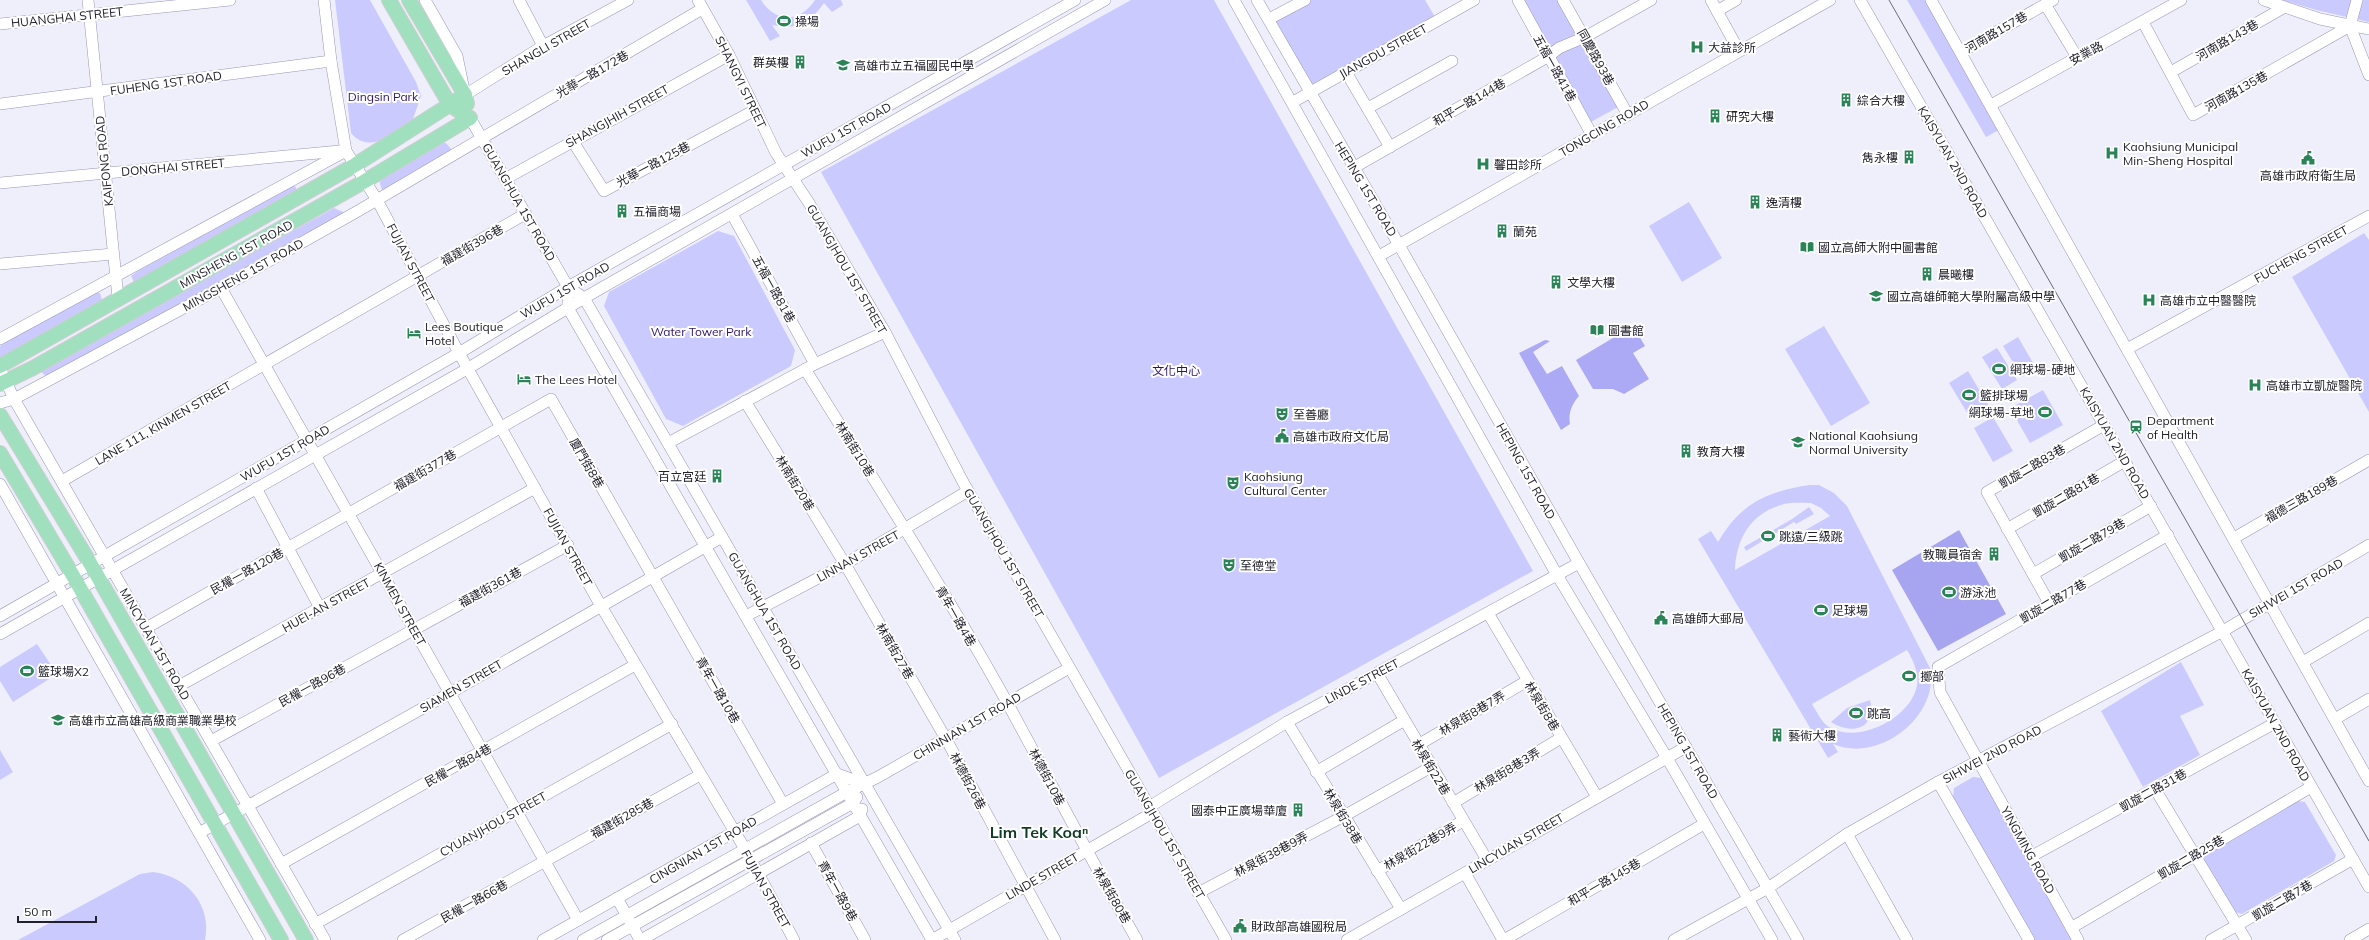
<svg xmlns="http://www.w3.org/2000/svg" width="2369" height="940" viewBox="0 0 2369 940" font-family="Mulish,'Noto Sans TC',sans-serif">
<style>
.green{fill:#cbcaff;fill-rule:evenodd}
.forest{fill:#aca9f5}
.water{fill:#a7a4f0}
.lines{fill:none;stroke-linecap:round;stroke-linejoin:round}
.minor-casing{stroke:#9797b4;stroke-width:12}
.major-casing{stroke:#ceced1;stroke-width:16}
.minor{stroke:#fff;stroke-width:11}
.major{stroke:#a0e0be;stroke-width:14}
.tram{stroke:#6b6a77;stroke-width:1}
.labels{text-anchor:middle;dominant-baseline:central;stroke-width:4;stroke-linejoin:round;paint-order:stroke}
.street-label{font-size:12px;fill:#21202c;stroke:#fff}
.poi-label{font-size:12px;fill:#21202c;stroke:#fff;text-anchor:start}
.park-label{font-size:12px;fill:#2b146c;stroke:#fff}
.district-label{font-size:16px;font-weight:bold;fill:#113b26;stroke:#fff}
</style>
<rect width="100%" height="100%" fill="#efeffc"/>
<g class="green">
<path d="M 335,0 L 370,0 L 416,82 L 421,96 L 413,119 C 393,132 371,156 351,133 Z"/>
<path d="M 746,0 L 761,0 C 775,23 800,23 815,0 L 841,0 L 843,5 L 832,12 L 824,3 C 809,24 798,30 772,25 L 780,36 L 770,41 Z"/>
<polygon points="1131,0 1214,0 1533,571 1159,778 821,172"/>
<polygon points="1311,0 1425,0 1435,17 1311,85 1275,19"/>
<polygon points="1521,0 1562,0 1620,106 1589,123"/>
<polygon points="1907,0 1925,0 1999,130 1986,137"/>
<polygon points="2282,0 2369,0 2369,22 2320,11"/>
<polygon points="440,143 446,143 451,149 451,152 385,190 382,190 379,180"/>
<polygon points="292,186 295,186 298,192 134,282 131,276 138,271"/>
<polygon points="1689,202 1722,258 1682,282 1649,226"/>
<polygon points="334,208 343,212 343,216 47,377 41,372 45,368"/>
<polygon points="718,231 734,236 795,350 791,366 683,426 666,419 604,306 609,292"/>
<polygon points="2364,233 2369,240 2369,412 2292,277"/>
<polygon points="93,292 100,293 102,300 100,303 0,360 0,346"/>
<polygon points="1824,326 1870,403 1831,426 1785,349"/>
<polygon points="2018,337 2036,368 2022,377 2003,346"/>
<polygon points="1997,348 2017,380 2002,389 1982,357"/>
<polygon points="1968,371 1990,408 1971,419 1949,383"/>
<polygon points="2043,390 2063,425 2030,443 2010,408"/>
<polygon points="1993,417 2013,451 1993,462 1974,428"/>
<path d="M 1810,485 L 1819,485 L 1834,493 L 1847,506 L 1930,668 C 1940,716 1879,764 1833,744 L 1838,752 L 1828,758 L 1698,539 L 1711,531 L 1718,542 C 1740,504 1767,491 1810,485 ZM 1811,503 L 1821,508 L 1830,516 L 1735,570 C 1736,540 1750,514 1781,505 C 1789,502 1802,503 1811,503 ZM 1907,650 C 1913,660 1919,673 1917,685 C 1912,717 1860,744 1831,728 C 1822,724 1817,712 1812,704 Z"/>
<polygon points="1809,507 1814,514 1796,524 1794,522 1746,551 1744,547 1792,519"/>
<polygon points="37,644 57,674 13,702 0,681 0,667"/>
<polygon points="2181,662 2204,705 2180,716 2200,755 2143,787 2101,711"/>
<path d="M 1870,700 C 1877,728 1852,736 1831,722 L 1847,708 Z"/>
<polygon points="0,750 13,772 0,780"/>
<polygon points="1973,777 1982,778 2072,940 2033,940 1953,797 1954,788"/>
<polygon points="2297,801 2305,802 2336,855 2334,861 2242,914 2235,912 2203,860 2205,854"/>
<path d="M 153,872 C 187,876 212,905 205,940 L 18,940 L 140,874 Z"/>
</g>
<g class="forest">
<polygon points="1633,326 1645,346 1633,353 1649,379 1624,394 1613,389 1593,389 1576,360"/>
<path d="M 1545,340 L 1550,341 L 1533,352 L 1547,374 L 1562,366 L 1579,396 C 1572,404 1568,413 1570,424 L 1561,430 L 1519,353 Z"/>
</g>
<polygon class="water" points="1959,530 2006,614 1938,651 1892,570"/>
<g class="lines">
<g class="minor-casing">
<g id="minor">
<polyline points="88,0 118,298"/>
<polyline points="324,0 331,61 346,151 377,200 459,353 601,606 745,849 794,940"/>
<polyline points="425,0 457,56 465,95 543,46 628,0"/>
<polyline points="519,0 543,46"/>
<polyline points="698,0 729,55 776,153 809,203 885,332 963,482 1226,940"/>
<polyline points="1234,0 1557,575 1667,758 1772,940"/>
<polyline points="1257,0 1399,245 1579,563 1798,940"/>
<polyline points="1518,0 1592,135"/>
<polyline points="1563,0 1628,115"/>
<polyline points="1711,0 1739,51"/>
<polyline points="1860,0 2369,887"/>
<polyline points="1931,0 2369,781"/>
<polyline points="2264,0 2320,19 2369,29"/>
<polyline points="2045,4 2077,57"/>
<polyline points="1717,11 1736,0"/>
<polyline points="1269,19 1305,0"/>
<polyline points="2143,22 2193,115 2350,26"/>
<polyline points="0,24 230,0"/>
<polyline points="2350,26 2369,75"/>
<polyline points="2350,26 2357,0"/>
<polyline points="1961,52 2053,0"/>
<polyline points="1346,72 1390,147"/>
<polyline points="2171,72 2283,8"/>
<polyline points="1293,102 1474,0"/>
<polyline points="0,104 331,61"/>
<polyline points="1991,105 2181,0"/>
<polyline points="1368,108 1452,61"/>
<polyline points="470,118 568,287 584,298 955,940"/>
<polyline points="572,140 604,191 755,110"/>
<polyline points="1353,168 1549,56 1559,48 1585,37 1651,0"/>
<polyline points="505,179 729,55"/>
<polyline points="0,183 340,151"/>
<polyline points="732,214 815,364"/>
<polyline points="1379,256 1830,0"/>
<polyline points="0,264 113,254"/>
<polyline points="568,287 568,308 932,940"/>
<polyline points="221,288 578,920"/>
<polyline points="0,339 346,151"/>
<polyline points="2127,349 2369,216"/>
<polyline points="0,368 14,399 325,940"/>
<path d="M 805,369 C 874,480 945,590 1008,704 C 1051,783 1092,862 1137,940"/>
<polyline points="745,401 845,564 946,739 1055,940"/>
<polyline points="0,403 14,399 221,288 358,211 702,9"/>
<polyline points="668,443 815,364 885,332"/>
<polyline points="62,481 525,214"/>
<polyline points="0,484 260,940"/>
<polyline points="256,488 320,608"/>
<polyline points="2007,529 2125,461"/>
<polyline points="2234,538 2369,460"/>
<polyline points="2033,574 2151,506"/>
<polyline points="2049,603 1987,492 2104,425"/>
<polyline points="1488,613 1597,797"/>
<polyline points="0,616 459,353 568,287 1075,0"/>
<polyline points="746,616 845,564 968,491"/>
<polyline points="146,628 551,399 783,804"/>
<polyline points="0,634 467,369 584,298 1105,0"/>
<polyline points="2303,662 2369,623"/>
<polyline points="1377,673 1487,860"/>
<polyline points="179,686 535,488"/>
<polyline points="2335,719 2369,699"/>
<polyline points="1287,722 1401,909"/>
<polyline points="211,741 568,545"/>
<polyline points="1418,745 1527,681"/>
<polyline points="1316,772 1403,721"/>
<polyline points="1938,782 2029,940"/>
<polyline points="2155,789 2246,940"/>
<polyline points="1453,803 1561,738"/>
<polyline points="1149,807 1287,722 1579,563"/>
<polyline points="199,833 450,693 722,537"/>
<polyline points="1847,834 1907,940"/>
<polyline points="811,843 865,940"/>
<polyline points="2032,856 2275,723"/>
<polyline points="281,864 635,665"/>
<polyline points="1377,871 1463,821"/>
<polyline points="1465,873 1503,940"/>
<polyline points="1198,893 1344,816 1431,767"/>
<polyline points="617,898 640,940"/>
<polyline points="315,924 672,724"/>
<polyline points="2071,928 2311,787"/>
<polyline points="403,940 700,775"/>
<polyline points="543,940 837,774 865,784"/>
<polyline points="583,940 847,792 878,777 1069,668"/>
<polyline points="607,940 853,803 857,797"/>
<polyline points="641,940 860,816 862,809"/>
<polyline points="932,940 1152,813"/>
<polyline points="1347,940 1686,747"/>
<polyline points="1504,940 1704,824"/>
<polyline points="1674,940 1768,888 1847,834 1938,782 2223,631 2369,545"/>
<polyline points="2078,940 1940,692 1938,667 2168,535"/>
<polyline points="2211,940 2353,859"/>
<polyline points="2350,940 2369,929"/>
</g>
</g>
<g class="major-casing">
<g id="major">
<polyline points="389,0 450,105 470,118"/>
<polyline points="409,0 465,95 467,104"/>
<polyline points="0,366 355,165 465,95"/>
<polyline points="0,384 33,368 365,181 470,118"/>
<polyline points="0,415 90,563 306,940"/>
<polyline points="0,453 72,574 281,940"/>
</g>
</g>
<use href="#minor" class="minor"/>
<use href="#major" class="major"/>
<polyline class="tram" points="1889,0 2369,841"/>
</g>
<defs>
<g id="stadium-bare" transform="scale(1.08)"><path d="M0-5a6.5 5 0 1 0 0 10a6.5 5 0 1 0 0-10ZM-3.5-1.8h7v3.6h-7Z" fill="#2b8358" stroke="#fff" stroke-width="2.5" paint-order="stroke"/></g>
<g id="hospital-bare" transform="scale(1.08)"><path d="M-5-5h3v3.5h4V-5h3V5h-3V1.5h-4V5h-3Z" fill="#2b8358" stroke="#fff" stroke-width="2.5" paint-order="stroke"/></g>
<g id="building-bare" transform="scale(1.08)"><path d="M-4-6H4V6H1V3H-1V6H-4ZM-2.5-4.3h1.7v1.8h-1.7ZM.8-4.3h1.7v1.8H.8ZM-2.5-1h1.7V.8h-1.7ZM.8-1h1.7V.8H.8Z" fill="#2b8358" stroke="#fff" stroke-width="2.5" paint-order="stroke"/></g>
<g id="school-bare" transform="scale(1.08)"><path d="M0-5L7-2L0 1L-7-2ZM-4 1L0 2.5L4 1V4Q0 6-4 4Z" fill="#2b8358" stroke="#fff" stroke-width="2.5" paint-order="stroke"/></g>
<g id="civic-bare" transform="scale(1.08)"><path d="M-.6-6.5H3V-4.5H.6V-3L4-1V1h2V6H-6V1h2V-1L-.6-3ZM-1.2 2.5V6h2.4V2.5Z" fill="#2b8358" stroke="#fff" stroke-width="2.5" paint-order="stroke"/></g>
<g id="library-bare" transform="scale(1.08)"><path d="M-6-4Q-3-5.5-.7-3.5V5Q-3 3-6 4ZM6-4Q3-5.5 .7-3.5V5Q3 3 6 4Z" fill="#2b8358" stroke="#fff" stroke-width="2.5" paint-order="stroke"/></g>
<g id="hotel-bare" transform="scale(1.08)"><path d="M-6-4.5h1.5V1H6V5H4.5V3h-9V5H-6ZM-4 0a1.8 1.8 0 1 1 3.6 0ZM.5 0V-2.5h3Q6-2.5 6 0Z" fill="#2b8358" stroke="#fff" stroke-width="2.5" paint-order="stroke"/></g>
<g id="theatre-bare" transform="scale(1.08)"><path d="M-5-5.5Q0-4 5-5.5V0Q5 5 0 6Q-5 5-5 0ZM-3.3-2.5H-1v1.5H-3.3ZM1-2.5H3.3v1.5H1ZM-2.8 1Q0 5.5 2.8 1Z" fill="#2b8358" stroke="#fff" stroke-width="2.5" paint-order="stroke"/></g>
<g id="station-bare" transform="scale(1.08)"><path d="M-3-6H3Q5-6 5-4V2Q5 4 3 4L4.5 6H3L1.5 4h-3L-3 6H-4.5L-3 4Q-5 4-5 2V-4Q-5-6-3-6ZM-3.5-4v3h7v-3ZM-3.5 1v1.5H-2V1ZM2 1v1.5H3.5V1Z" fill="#2b8358" stroke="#fff" stroke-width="2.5" paint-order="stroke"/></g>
<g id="university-bare" transform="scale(1.08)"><path d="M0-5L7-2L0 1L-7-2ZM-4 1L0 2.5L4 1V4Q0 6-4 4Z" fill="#2b8358" stroke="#fff" stroke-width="2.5" paint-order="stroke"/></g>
</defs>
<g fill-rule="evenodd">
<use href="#stadium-bare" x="784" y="21"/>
<use href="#hospital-bare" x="1697" y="47"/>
<use href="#building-bare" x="800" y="62"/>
<use href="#school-bare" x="843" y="65"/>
<use href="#building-bare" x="1846" y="100"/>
<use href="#building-bare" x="1715" y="116"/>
<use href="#hospital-bare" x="2112" y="153"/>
<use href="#building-bare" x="1909" y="157"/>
<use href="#civic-bare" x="2308" y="158"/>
<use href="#hospital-bare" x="1483" y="164"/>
<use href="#building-bare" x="1755" y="202"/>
<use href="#building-bare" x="622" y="211"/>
<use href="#building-bare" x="1502" y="231"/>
<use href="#library-bare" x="1807" y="247"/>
<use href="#building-bare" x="1927" y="274"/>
<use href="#building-bare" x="1556" y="282"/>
<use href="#school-bare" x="1876" y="296"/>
<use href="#hospital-bare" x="2149" y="300"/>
<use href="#library-bare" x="1597" y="330"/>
<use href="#hotel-bare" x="414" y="333"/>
<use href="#stadium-bare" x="1999" y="369"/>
<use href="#hotel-bare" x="524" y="379"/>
<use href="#hospital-bare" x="2255" y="385"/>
<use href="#stadium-bare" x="1969" y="395"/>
<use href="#stadium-bare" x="2045" y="412"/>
<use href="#theatre-bare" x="1282" y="414"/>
<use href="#station-bare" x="2136" y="427"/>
<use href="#civic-bare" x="1282" y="436"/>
<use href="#university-bare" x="1798" y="442"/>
<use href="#building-bare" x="1686" y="451"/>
<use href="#building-bare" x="717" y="476"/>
<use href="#theatre-bare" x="1233" y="483"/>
<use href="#stadium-bare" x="1768" y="536"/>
<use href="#building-bare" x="1994" y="554"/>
<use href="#theatre-bare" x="1229" y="565"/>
<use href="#stadium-bare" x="1949" y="592"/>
<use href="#stadium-bare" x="1821" y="610"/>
<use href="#civic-bare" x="1661" y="618"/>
<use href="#stadium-bare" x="27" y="671"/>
<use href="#stadium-bare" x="1909" y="676"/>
<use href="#stadium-bare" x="1856" y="713"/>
<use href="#school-bare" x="58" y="720"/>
<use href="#building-bare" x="1777" y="735"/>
<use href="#building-bare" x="1298" y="810"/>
<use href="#civic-bare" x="1240" y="926"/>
</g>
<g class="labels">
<g class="street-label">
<text transform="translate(67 17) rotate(-6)">HUANGHAI STREET</text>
<text transform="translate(1996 32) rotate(-30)">河南路157巷</text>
<text transform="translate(2227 40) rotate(-30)">河南路143巷</text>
<text transform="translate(546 47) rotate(-30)">SHANGLI STREET</text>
<text transform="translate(1383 51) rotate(-29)">JIANGDU STREET</text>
<text transform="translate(2086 53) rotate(-28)">安業路</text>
<text transform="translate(1596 57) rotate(61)">同慶路93巷</text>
<text transform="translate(1555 68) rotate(61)">五福一路41巷</text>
<text transform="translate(592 74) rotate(-30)">光華一路172巷</text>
<text transform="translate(741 82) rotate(64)">SHANGYI STREET</text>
<text transform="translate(166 83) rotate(-8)">FUHENG 1ST ROAD</text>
<text transform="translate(2236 91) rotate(-29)">河南路135巷</text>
<text transform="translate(1469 102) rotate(-30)">和平一路144巷</text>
<text transform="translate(617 116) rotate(-29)">SHANGJHIH STREET</text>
<text transform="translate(1604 128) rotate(-30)">TONGCING ROAD</text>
<text transform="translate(846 130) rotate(-29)">WUFU 1ST ROAD</text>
<text transform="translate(104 161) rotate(-96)">KAIFONG ROAD</text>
<text transform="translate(1953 162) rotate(60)">KAISYUAN 2ND ROAD</text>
<text transform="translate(653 164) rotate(-28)">光華一路125巷</text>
<text transform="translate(173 167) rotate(-5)">DONGHAI STREET</text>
<text transform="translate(1366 189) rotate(59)">HEPING 1ST ROAD</text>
<text transform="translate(519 202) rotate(60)">GUANGHUA 1ST ROAD</text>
<text transform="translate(472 245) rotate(-30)">福建街396巷</text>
<text transform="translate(236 254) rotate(-29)">MINSHENG 1ST ROAD</text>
<text transform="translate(2301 254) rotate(-29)">FUCHENG STREET</text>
<text transform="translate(411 263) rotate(62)">FUJIAN STREET</text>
<text transform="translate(847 269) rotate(60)">GUANGJHOU 1ST STREET</text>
<text transform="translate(243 275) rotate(-29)">MINGSHENG 1ST ROAD</text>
<text transform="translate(774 289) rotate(61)">五福一路81巷</text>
<text transform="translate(565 290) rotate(-30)">WUFU 1ST ROAD</text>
<text transform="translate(163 423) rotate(-30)">LANE 111, KINMEN STREET</text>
<text transform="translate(2115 443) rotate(60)">KAISYUAN 2ND ROAD</text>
<text transform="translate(855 449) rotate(58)">林南街10巷</text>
<text transform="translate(285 453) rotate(-30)">WUFU 1ST ROAD</text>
<text transform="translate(587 463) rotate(60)">廈門街8巷</text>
<text transform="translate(2032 466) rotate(-30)">凱旋二路83巷</text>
<text transform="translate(425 470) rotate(-30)">福建街377巷</text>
<text transform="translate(1526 471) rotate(61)">HEPING 1ST ROAD</text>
<text transform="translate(795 483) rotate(58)">林南街20巷</text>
<text transform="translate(2066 495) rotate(-30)">凱旋二路81巷</text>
<text transform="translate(2301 499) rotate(-30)">福德三路189巷</text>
<text transform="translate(2092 540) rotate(-30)">凱旋二路79巷</text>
<text transform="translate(568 547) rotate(61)">FUJIAN STREET</text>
<text transform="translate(1004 553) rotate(60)">GUANGJHOU 1ST STREET</text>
<text transform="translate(858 556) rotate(-29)">LINNAN STREET</text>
<text transform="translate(247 571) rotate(-29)">民權一路120巷</text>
<text transform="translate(490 587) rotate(-29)">福建街361巷</text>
<text transform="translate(2296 588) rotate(-30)">SIHWEI 1ST ROAD</text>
<text transform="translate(2053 601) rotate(-30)">凱旋二路77巷</text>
<text transform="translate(400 604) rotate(61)">KINMEN STREET</text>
<text transform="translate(326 605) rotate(-29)">HUEI-AN STREET</text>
<text transform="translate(765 611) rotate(60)">GUANGHUA 1ST ROAD</text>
<text transform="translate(956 616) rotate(60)">青年一路4巷</text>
<text transform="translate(155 644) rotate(60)">MINCYUAN 1ST ROAD</text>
<text transform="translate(895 651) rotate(60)">林南街27巷</text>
<text transform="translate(1362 681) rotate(-28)">LINDE STREET</text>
<text transform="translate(312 685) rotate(-29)">民權一路96巷</text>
<text transform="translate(461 686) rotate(-30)">SIAMEN STREET</text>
<text transform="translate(718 690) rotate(60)">青年一路10巷</text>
<text transform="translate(1542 706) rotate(59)">林泉街8巷</text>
<text transform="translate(1472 713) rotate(-31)">林泉街8巷7弄</text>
<text transform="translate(2276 725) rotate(61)">KAISYUAN 2ND ROAD</text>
<text transform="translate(967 726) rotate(-30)">CHINNIAN 1ST ROAD</text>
<text transform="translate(1688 751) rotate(60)">HEPING 1ST ROAD</text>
<text transform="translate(1992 754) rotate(-28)">SIHWEI 2ND ROAD</text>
<text transform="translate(458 765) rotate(-29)">民權一路84巷</text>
<text transform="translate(1431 767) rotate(59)">林泉街22巷</text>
<text transform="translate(1507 770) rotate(-31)">林泉街8巷3弄</text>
<text transform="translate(1047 777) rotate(62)">林德街10巷</text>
<text transform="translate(968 781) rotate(62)">林德街26巷</text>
<text transform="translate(2153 790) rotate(-29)">凱旋二路31巷</text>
<text transform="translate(1343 816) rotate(59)">林泉街38巷</text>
<text transform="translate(622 818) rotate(-29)">福建街285巷</text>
<text transform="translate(493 824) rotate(-29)">CYUANJHOU STREET</text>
<text transform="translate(1165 834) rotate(60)">GUANGJHOU 1ST STREET</text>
<text transform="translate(1516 843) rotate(-30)">LINCYUAN STREET</text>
<text transform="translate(1420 846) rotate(-30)">林泉街22巷9弄</text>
<text transform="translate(703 850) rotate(-30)">CINGNIAN 1ST ROAD</text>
<text transform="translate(2028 850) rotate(61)">YINGMING ROAD</text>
<text transform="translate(1271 854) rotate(-28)">林泉街38巷9弄</text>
<text transform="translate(2191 857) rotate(-30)">凱旋二路25巷</text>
<text transform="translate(1042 876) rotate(-30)">LINDE STREET</text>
<text transform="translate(1604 882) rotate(-30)">和平一路145巷</text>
<text transform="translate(766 889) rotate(61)">FUJIAN STREET</text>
<text transform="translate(838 891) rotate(61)">青年一路9巷</text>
<text transform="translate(1112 895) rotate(60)">林泉街80巷</text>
<text transform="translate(2282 900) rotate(-30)">凱旋二路7巷</text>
<text transform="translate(474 901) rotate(-29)">民權一路66巷</text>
</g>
<g class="poi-label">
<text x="795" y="21">操場</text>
<text x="1708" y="47">大益診所</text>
<text x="789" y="62" text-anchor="end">群英樓</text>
<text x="854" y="65">高雄市立五福國民中學</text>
<text x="1857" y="100">綜合大樓</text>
<text x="1726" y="116">研究大樓</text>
<text x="2123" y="146">Kaohsiung Municipal<tspan x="2123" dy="14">Min-Sheng Hospital</tspan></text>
<text x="1898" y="157" text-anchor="end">雋永樓</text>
<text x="1494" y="164">馨田診所</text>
<text x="2308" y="175" text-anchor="middle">高雄市政府衛生局</text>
<text x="1766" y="202">逸清樓</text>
<text x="633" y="211">五福商場</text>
<text x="1513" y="231">蘭苑</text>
<text x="1818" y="247">國立高師大附中圖書館</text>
<text x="1938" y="274">晨曦樓</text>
<text x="1567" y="282">文學大樓</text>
<text x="1887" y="296">國立高雄師範大學附屬高級中學</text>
<text x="2160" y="300">高雄市立中醫醫院</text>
<text x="425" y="326">Lees Boutique<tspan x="425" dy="14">Hotel</tspan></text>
<text x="1608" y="330">圖書館</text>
<text x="2010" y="369">網球場-硬地</text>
<text x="535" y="379">The Lees Hotel</text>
<text x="2266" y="385">高雄市立凱旋醫院</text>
<text x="1980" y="395">籃排球場</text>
<text x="2034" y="412" text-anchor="end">網球場-草地</text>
<text x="1293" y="414">至善廳</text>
<text x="2147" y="420">Department<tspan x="2147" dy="14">of Health</tspan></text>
<text x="1809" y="435">National Kaohsiung<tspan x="1809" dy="14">Normal University</tspan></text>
<text x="1293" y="436">高雄市政府文化局</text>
<text x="1697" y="451">教育大樓</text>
<text x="706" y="476" text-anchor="end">百立宮廷</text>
<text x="1244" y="476">Kaohsiung<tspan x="1244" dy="14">Cultural Center</tspan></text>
<text x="1779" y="536">跳遠/三級跳</text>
<text x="1983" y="554" text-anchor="end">教職員宿舍</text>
<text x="1240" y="565">至德堂</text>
<text x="1960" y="592">游泳池</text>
<text x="1832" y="610">足球場</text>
<text x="1672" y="618">高雄師大郵局</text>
<text x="38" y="671">籃球場X2</text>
<text x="1920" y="676">擲部</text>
<text x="1867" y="713">跳高</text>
<text x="69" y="720">高雄市立高雄高級商業職業學校</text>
<text x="1788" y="735">藝術大樓</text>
<text x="1287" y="810" text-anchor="end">國泰中正廣場華廈</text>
<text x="1251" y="926">財政部高雄國稅局</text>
</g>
<g class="park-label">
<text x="383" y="96">Dingsin Park</text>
<text x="701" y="331">Water Tower Park</text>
<text x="1176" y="370">文化中心</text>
</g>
<g class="district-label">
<text x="1039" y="832">Lim Tek Koaⁿ</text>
</g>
</g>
<path d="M18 916v6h78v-6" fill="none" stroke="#21202c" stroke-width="2"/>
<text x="24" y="916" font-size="12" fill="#21202c" stroke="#ffffff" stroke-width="3" paint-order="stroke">50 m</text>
</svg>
